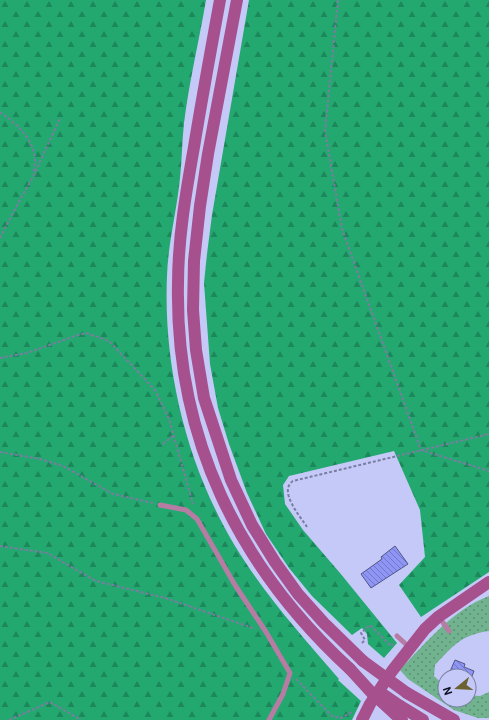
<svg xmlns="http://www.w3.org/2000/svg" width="489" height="720" viewBox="0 0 489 720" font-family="Roboto,sans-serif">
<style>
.grass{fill:url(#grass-dots)}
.forest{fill:url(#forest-firs)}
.building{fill:url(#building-back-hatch);stroke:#515587}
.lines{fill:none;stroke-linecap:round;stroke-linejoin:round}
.path{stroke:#7a7da1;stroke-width:2;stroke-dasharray:3 2;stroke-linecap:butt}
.lane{stroke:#b67ca3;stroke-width:5}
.secondary{stroke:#a6518d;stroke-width:12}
.secondary-bridge{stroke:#a6518d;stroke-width:12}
</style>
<defs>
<pattern id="grass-dots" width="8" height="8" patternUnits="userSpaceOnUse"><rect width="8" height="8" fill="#71b28f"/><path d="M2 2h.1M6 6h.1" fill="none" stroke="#5b8f74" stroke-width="1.8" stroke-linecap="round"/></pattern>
<pattern id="forest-firs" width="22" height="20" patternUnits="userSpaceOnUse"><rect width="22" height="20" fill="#23a870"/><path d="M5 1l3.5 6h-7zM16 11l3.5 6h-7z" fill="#1d875c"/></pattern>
<pattern id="building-back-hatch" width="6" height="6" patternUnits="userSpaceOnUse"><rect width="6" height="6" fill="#8f95f4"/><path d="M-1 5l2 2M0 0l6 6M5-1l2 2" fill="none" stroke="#7378c5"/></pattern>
</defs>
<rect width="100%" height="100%" fill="#c4c9f8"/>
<path class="grass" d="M 489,596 L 489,631 C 461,635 454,645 435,665 L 434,676 L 445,686 L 445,700 L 469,700 L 469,695 L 480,696 L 489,692 L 489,718 L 478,718 L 454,710 L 408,679 L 400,670 C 425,643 454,609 489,596 Z"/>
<g class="forest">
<path d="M 0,0 L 206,0 C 199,41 189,82 184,123 C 182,141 182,159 180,178 C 177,210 168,243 167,276 C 163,368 187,466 235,546 C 264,594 302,636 339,679 L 338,680 L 361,701 L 352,720 L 0,720 Z"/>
<polygon points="249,0 489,0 489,572 421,617 399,585 425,557 420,510 394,451 289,476 283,485 285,504 303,530 340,573 397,643 384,658 368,644 367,634 362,628 352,635 312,596 289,568 266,534 247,493 229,444 218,408 210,364 204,283 207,254 212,215"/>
</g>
<g class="building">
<polygon points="395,546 408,564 371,588 361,574 382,559 381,557"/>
<polygon points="455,660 465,664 464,667 474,671 469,684 469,676 448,676"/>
</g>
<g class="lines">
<g class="path">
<polyline points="338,0 325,131 342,229 421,450 489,471"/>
<path d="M 0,112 C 16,124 33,137 35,159 C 35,164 34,169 34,174"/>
<polyline points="0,238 15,209 34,175 60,118"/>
<polyline points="0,358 27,353 78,335 86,333 109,341 155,390 169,419 193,504"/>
<polyline points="163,444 174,435"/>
<polyline points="0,452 40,459 63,466 113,494 153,503"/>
<path d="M 307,527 C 300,516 278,491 293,481 L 489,434"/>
<polyline points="0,546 47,553 96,581 165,598 253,628"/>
<polyline points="362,643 365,640 361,633 370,625 391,646 393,644"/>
<polyline points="296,679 332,716 341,718 352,712"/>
<polyline points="9,720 50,702 81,720"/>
</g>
<g class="lane">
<polyline points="160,505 186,510 197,519 235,585 266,632 290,673 283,694 269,720"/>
<polyline points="439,617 449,631"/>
<polyline points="397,636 410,648"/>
</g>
<g class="secondary">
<path d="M 220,0 C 211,49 202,98 194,147 C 186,192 178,238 178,284 C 175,437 238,566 350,669"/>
<polyline points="237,0 208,154 200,206 194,261 193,310 196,350 204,398 231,480 252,525 275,562 298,594 324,623 363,661"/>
<polyline points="407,693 454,720"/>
<polyline points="400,706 423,720"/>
<polyline points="395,714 402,720"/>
<polyline points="362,720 370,704 392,671 425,629 438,617 489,582"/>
</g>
<g class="secondary-bridge">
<polyline points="363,661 407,693"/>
<polyline points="350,669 371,692 395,714"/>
<polyline points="381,693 400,706"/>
</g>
</g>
<g transform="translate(457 688) rotate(252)"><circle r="19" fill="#c4c9f8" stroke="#7b7fa2"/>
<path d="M0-3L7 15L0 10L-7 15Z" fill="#6b622f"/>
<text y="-6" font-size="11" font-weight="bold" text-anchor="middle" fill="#0e0f22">N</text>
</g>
</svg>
